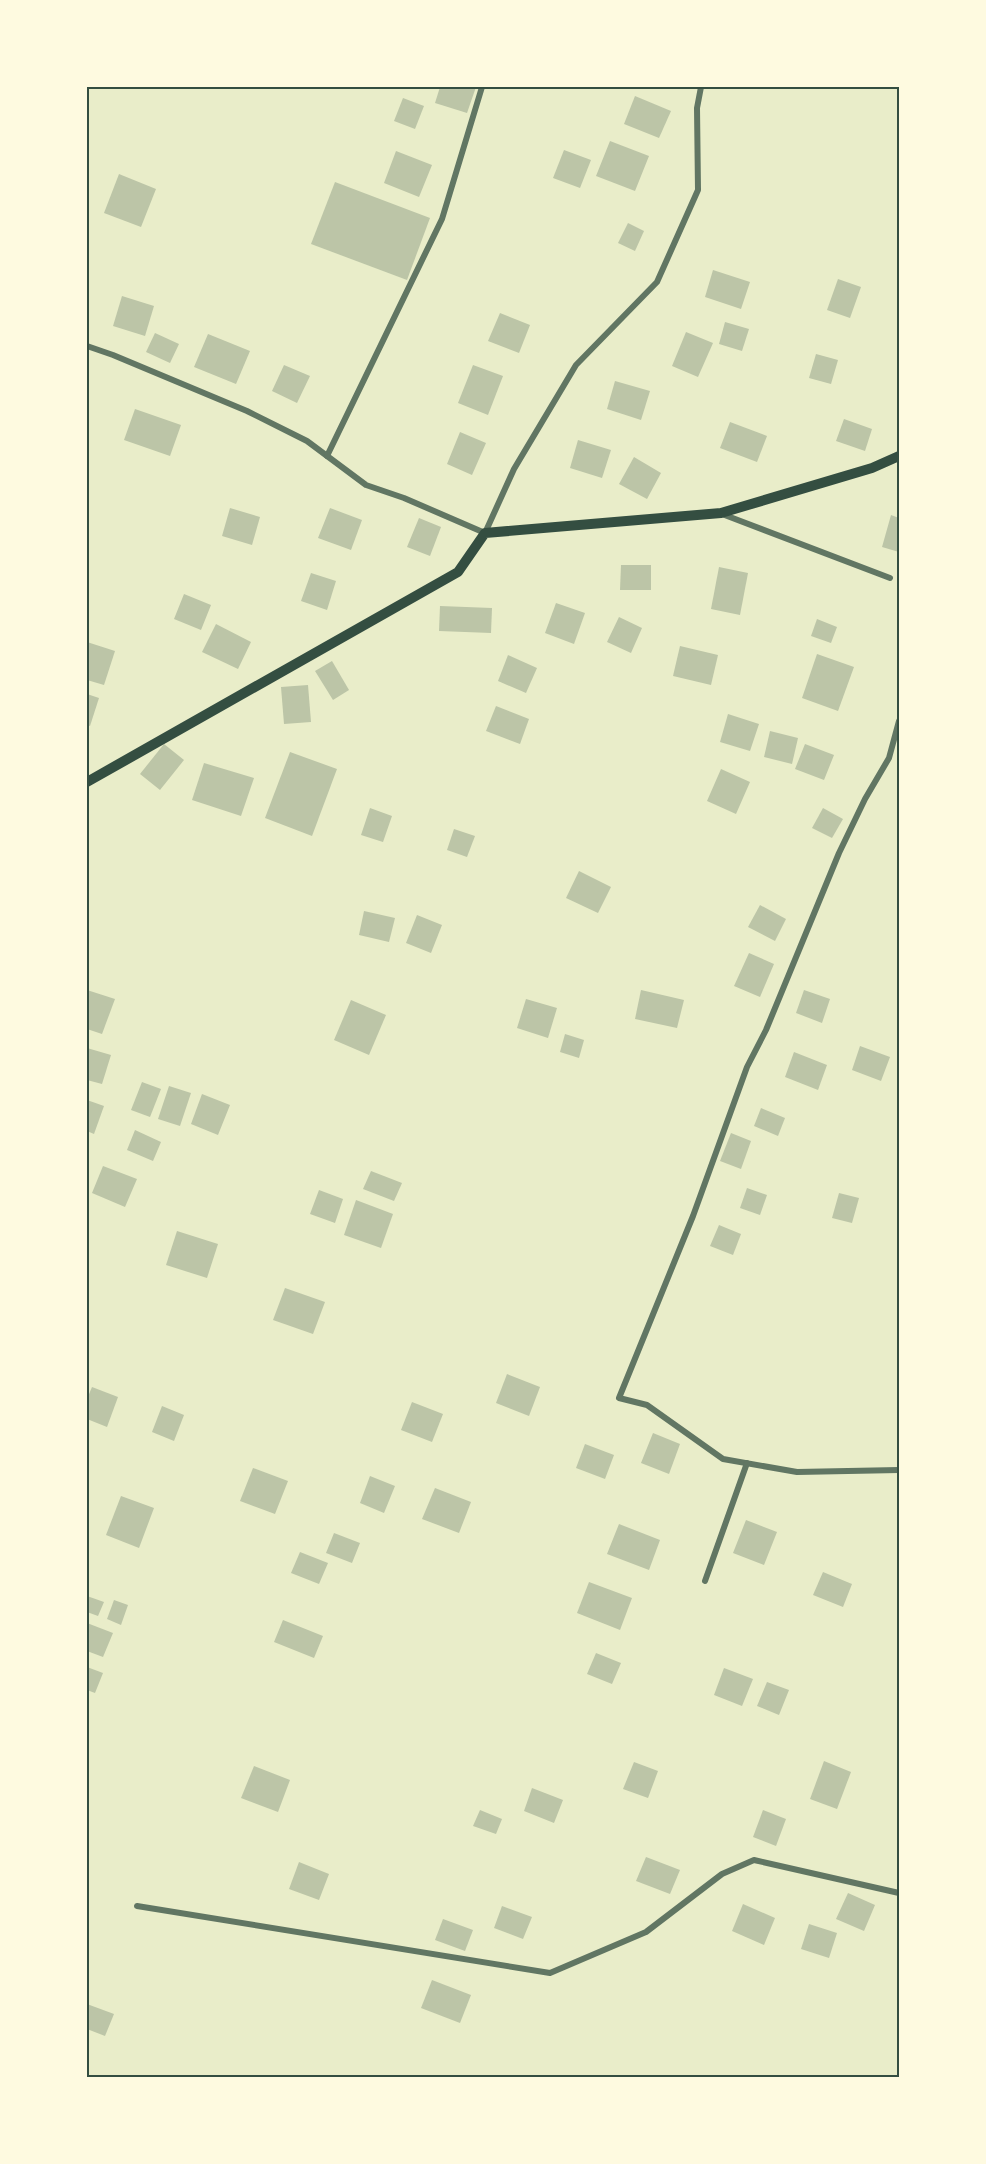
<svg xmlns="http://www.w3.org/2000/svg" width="986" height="2164" viewBox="0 0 986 2164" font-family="'Nunito Sans',sans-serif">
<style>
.building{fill:#bcc5a7}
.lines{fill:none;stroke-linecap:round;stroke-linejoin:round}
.minor{stroke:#617663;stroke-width:6}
.secondary{stroke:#344e41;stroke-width:10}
.neatline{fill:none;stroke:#344e41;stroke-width:2}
</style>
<rect width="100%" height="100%" fill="#e9edc9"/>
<g class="building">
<polygon points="440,87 476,87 467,113 435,103"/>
<polygon points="635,96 671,111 659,138 624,124"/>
<polygon points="403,98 424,106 415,129 394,121"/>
<polygon points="610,141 649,156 635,191 596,176"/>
<polygon points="564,150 591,160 580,188 553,178"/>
<polygon points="396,151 432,165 419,197 384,183"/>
<polygon points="119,174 156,189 141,227 104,213"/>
<polygon points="335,182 430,218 407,280 311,244"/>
<polygon points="628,223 644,231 635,251 618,243"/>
<polygon points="713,270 750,282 741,309 705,297"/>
<polygon points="838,279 861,287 850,318 827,310"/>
<polygon points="122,296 154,306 145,336 113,326"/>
<polygon points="500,313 530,325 519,353 488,341"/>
<polygon points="725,322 749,329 742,351 719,344"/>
<polygon points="686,332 713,343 698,377 672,366"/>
<polygon points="155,333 179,344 170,363 146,352"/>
<polygon points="208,334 250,351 236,384 194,367"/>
<polygon points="816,354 838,360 831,384 809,378"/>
<polygon points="284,365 310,376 297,403 272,391"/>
<polygon points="473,365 503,376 488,415 458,403"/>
<polygon points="615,381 650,391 641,420 607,409"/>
<polygon points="135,409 181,425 170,456 124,440"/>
<polygon points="844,419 872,429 865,451 836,441"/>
<polygon points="730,422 767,436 757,462 720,448"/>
<polygon points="460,432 486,443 472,475 447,464"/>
<polygon points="578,440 611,450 602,478 570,468"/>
<polygon points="634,457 661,473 647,499 619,484"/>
<polygon points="230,508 260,517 252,545 222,536"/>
<polygon points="330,508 362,520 351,550 318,538"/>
<polygon points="891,515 899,518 899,552 882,547"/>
<polygon points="419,518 441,527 430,556 407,547"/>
<polygon points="621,565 651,565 651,590 620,590"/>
<polygon points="719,567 748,573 740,615 711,609"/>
<polygon points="311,573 336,581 327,610 301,601"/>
<polygon points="184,594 211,605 201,630 174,619"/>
<polygon points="556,603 585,613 574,644 545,633"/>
<polygon points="440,606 492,608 491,633 439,631"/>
<polygon points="619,617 642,628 631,653 607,642"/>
<polygon points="817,619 837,627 831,643 811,636"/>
<polygon points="216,624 251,642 238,669 202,652"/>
<polygon points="87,642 115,651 104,685 87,680"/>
<polygon points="680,646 718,655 711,685 673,676"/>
<polygon points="817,654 854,667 838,711 802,698"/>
<polygon points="508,655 537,668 526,693 498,681"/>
<polygon points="332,661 349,690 333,700 315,671"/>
<polygon points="308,685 311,722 284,724 281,687"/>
<polygon points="87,694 99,698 90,726 87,725"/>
<polygon points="496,706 529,719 520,744 486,731"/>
<polygon points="728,714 759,724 750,751 720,742"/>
<polygon points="770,731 798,738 792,764 764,757"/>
<polygon points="164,744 184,760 160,790 140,774"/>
<polygon points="805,744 834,755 824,780 795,769"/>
<polygon points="290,752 337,769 312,836 265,818"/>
<polygon points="204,763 254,778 241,816 192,800"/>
<polygon points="721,769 750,782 736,814 707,801"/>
<polygon points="370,808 392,816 383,842 361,835"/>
<polygon points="823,808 843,819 832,838 812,828"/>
<polygon points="454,829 475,836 467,857 447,850"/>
<polygon points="579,871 611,887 598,913 566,898"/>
<polygon points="760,905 786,919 775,941 748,927"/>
<polygon points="364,911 395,918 389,942 359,935"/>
<polygon points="417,915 442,925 431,953 406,943"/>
<polygon points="749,953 774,964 760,997 734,986"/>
<polygon points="87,990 115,999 102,1034 87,1029"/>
<polygon points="641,990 684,1000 677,1028 635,1019"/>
<polygon points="804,990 830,999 822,1023 796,1013"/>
<polygon points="526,999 557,1008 548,1038 517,1028"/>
<polygon points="351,1000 386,1015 369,1055 334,1040"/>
<polygon points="565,1034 584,1040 579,1058 560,1052"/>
<polygon points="860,1046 890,1057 881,1081 852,1070"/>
<polygon points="87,1048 111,1055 102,1084 87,1080"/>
<polygon points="794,1052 827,1065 818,1090 785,1077"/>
<polygon points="142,1082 161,1089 150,1117 131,1110"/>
<polygon points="169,1086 191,1093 180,1126 158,1119"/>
<polygon points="202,1094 230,1105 218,1135 191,1124"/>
<polygon points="87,1100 104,1106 94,1134 87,1131"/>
<polygon points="761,1108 785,1118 778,1136 754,1126"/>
<polygon points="135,1130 161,1142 153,1161 127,1150"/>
<polygon points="731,1133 751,1141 741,1169 720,1161"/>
<polygon points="103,1166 137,1179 125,1207 92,1193"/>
<polygon points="371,1171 402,1183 394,1201 363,1189"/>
<polygon points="747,1188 767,1195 760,1215 740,1208"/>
<polygon points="319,1190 343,1199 335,1223 310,1214"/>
<polygon points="839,1193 859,1198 852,1223 832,1218"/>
<polygon points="356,1200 393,1214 381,1248 344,1235"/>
<polygon points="719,1225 741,1234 733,1255 710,1246"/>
<polygon points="177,1231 218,1244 207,1278 166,1265"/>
<polygon points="285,1288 325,1302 313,1334 273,1320"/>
<polygon points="507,1374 540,1387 529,1416 496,1403"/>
<polygon points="92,1387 118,1397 107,1427 87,1419 87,1399"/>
<polygon points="412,1402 443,1414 432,1442 401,1430"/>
<polygon points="162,1406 184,1415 174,1441 152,1432"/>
<polygon points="653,1433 680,1444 669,1474 641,1463"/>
<polygon points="585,1444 614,1455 605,1479 576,1468"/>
<polygon points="253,1468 288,1481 275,1514 240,1501"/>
<polygon points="370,1476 395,1486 384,1513 360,1503"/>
<polygon points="435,1488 471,1502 459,1533 422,1519"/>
<polygon points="121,1496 154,1508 139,1548 106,1535"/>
<polygon points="746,1520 777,1532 764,1565 733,1553"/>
<polygon points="619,1524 660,1540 649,1570 607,1554"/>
<polygon points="334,1533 360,1543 352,1563 326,1553"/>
<polygon points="300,1552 328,1563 319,1584 291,1573"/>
<polygon points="823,1572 852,1584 843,1607 813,1595"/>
<polygon points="589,1582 632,1598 620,1630 577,1613"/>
<polygon points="87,1596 104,1602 98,1616 87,1612"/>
<polygon points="114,1600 128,1605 121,1625 107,1619"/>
<polygon points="283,1620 323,1636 314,1658 274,1642"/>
<polygon points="87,1623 113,1633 103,1657 87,1651"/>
<polygon points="596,1653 621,1663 612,1684 587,1674"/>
<polygon points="87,1667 103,1673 95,1693 87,1690"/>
<polygon points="724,1668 753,1679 742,1706 714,1695"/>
<polygon points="767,1682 789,1690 779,1715 757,1706"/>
<polygon points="824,1761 851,1772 837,1809 810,1799"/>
<polygon points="634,1762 658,1771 648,1798 623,1789"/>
<polygon points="254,1766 290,1780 278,1812 241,1798"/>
<polygon points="532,1788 563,1800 554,1823 524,1811"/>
<polygon points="480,1810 502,1819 496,1834 473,1826"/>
<polygon points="763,1810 786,1819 776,1846 753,1837"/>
<polygon points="646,1857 680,1870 670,1894 636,1881"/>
<polygon points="299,1862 329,1874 319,1900 289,1889"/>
<polygon points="848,1893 875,1905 864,1931 836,1919"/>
<polygon points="743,1904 775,1918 764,1945 732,1931"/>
<polygon points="502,1906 532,1917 523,1939 494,1928"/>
<polygon points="443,1919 473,1930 465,1951 435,1940"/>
<polygon points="809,1924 837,1933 829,1958 801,1949"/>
<polygon points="432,1980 471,1995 460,2023 421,2008"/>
<polygon points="87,2004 114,2014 105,2036 87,2029"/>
</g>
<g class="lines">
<g class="minor">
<polyline points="87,346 113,355 247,411 307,441 366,485 404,498 485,533 514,469 576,365 657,282 698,190 697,108 701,87"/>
<polyline points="327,456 442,219 482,87"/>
<polyline points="722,514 890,578"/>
<polyline points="899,721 889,758 865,799 839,853 766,1030 747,1067 693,1216 619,1398 647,1405 723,1459 797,1472 899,1470"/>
<polyline points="705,1581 747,1463"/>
<polyline points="137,1906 550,1973 646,1932 722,1874 754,1860 899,1893"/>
</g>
<polyline class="secondary" points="87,782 458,572 485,533 721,513 872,468 899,456"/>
</g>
<rect width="986" height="2164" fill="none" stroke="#fefae0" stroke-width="177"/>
<rect x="88" y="88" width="810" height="1988" class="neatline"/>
</svg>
